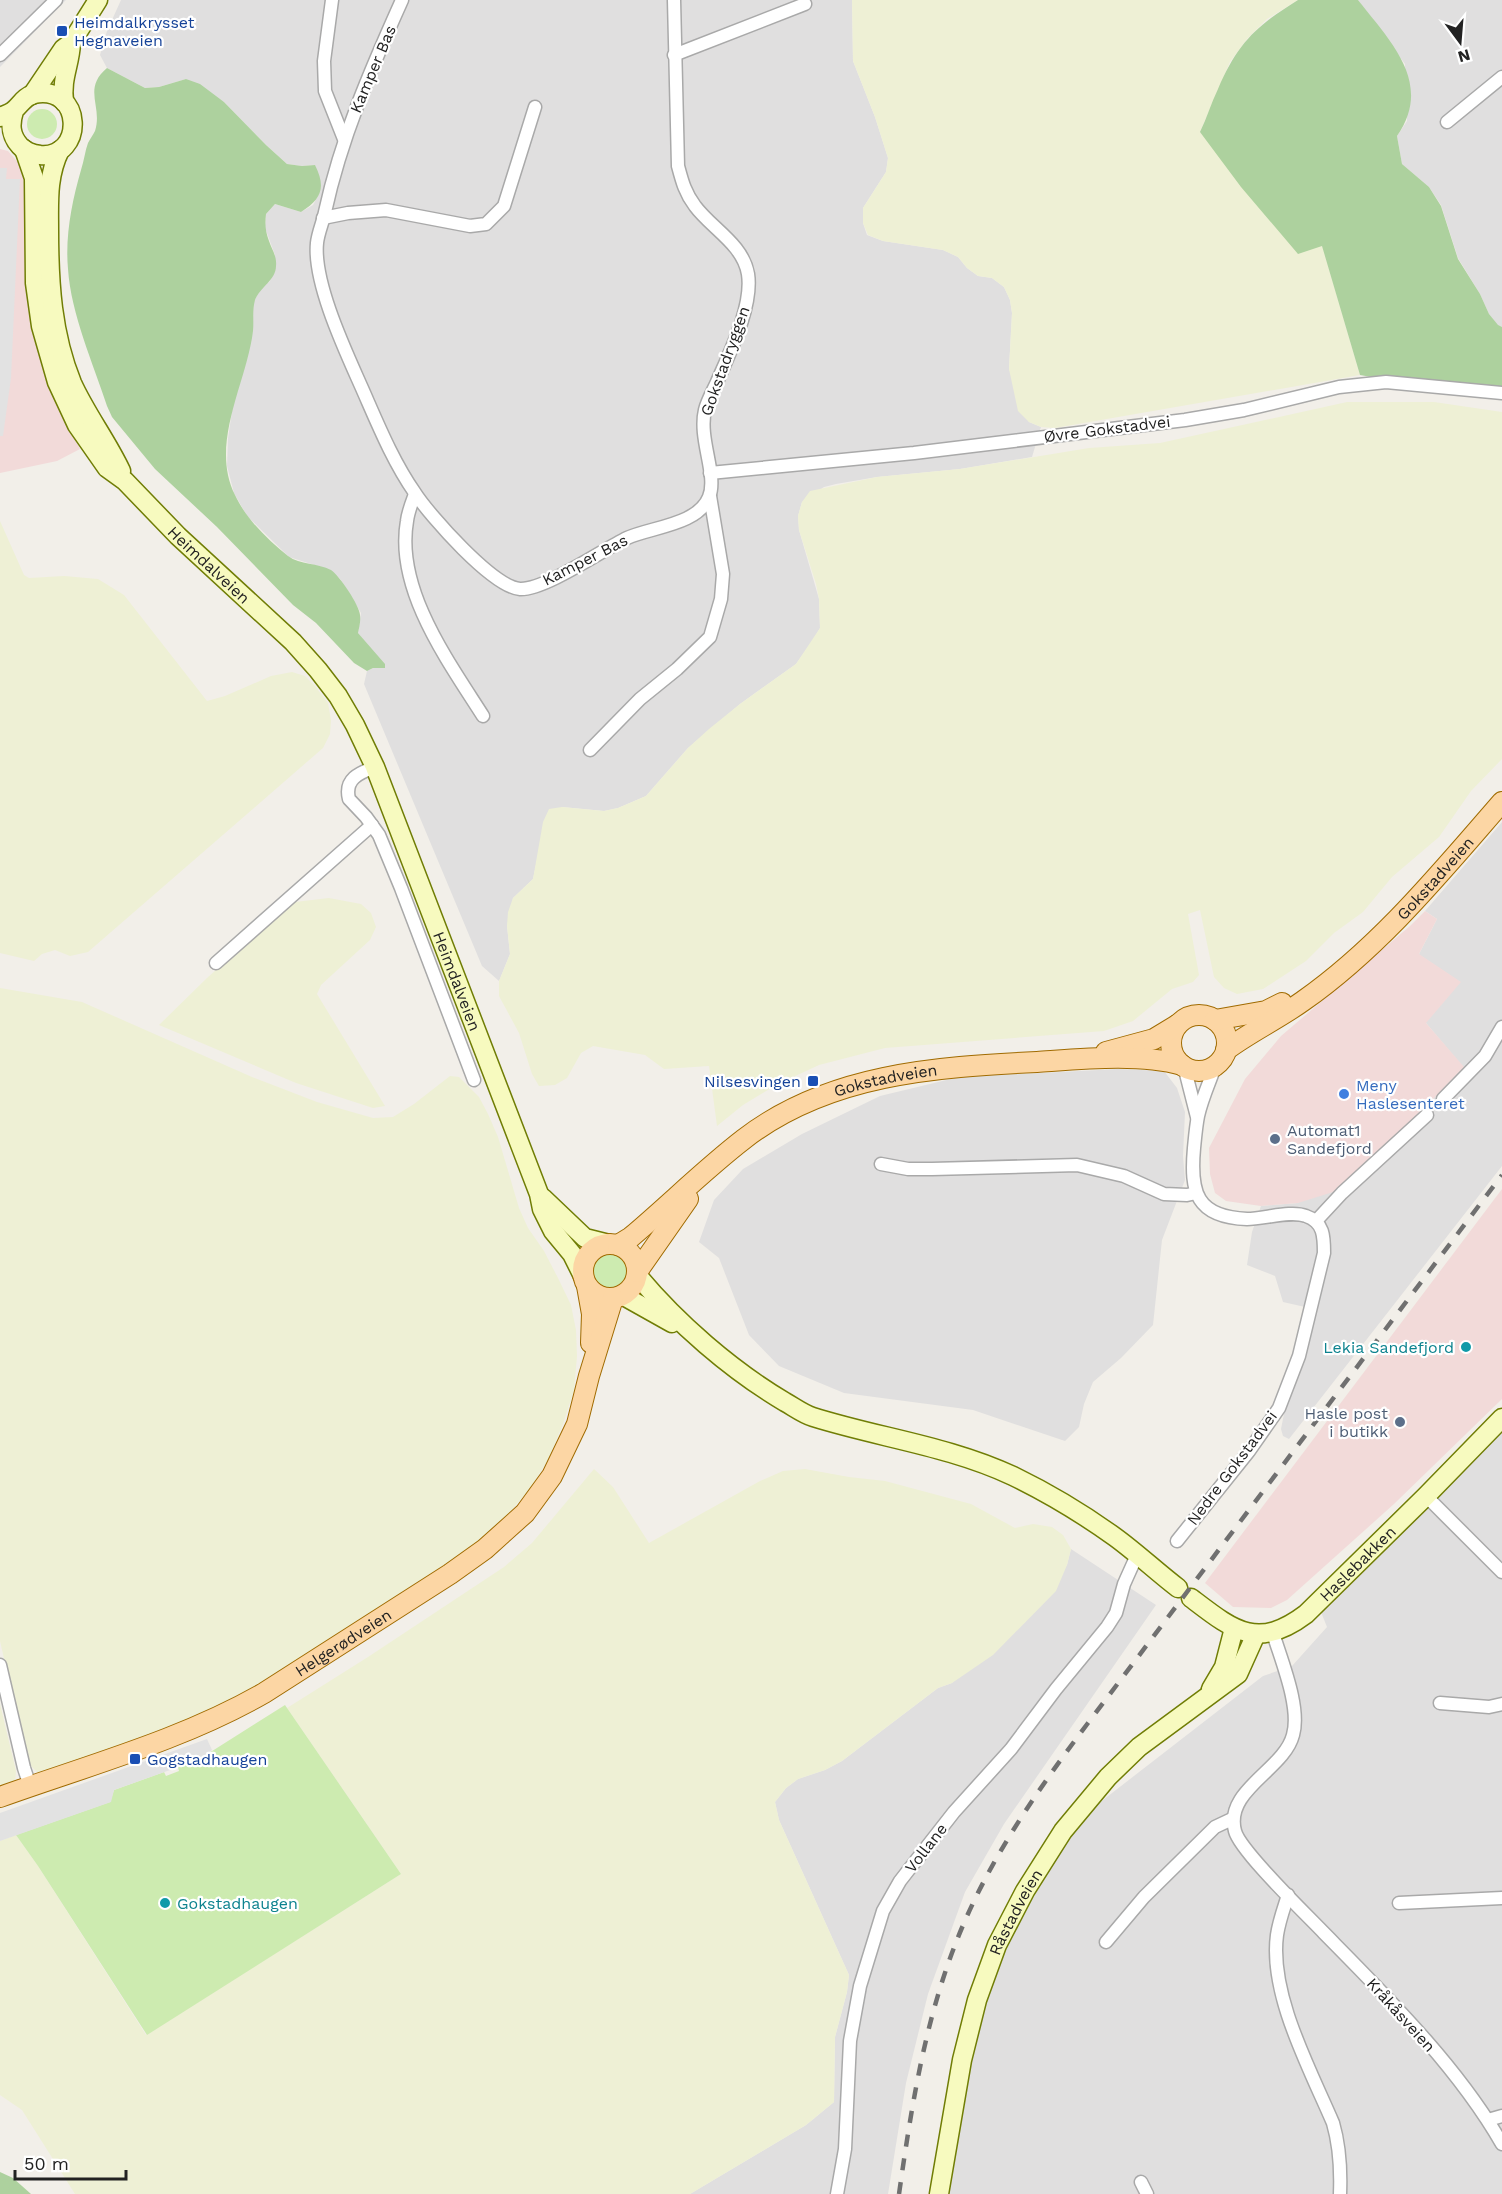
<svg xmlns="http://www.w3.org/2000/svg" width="1502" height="2194" viewBox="0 0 1502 2194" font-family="'Work Sans',sans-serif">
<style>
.residential{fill:#e0dfdf}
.commercial{fill:#f2dad9}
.farmland{fill:#eef0d5}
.grass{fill:#cdebb0}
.forest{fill:#add19e}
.parking{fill:#e2e2e2}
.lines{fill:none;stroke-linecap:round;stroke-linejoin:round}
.minor-casing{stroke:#a9a9a9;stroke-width:15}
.secondary-casing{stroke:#707d05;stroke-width:21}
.primary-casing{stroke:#a06b00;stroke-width:22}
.minor{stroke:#fff;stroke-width:12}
.secondary{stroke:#f7fabf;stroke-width:18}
.primary{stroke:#fcd6a4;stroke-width:20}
.rail{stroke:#707070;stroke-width:4.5;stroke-dasharray:12 12;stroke-linecap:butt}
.transit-dot{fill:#1a4fb4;stroke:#fff;stroke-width:2}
.shop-dot{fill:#3f7fe0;stroke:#fff;stroke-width:2}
.service-dot{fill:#5c6f8a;stroke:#fff;stroke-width:2}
.culture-dot{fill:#0f9aa8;stroke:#fff;stroke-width:2}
.labels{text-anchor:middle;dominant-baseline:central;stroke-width:4.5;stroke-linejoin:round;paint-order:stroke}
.transit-label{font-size:16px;fill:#164399;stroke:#fff;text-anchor:start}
.street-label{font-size:16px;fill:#222;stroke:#fff}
.shop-label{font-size:16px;fill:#366cbe;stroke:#fff;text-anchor:start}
.service-label{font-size:16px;fill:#4e5e75;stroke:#fff;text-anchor:start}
.culture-label{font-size:16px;fill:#0d838f;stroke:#fff;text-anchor:end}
</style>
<rect width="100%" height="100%" fill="#f2efe9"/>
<g class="residential">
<polygon points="0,0 66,0 0,67"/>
<polygon points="121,0 852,0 853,61 875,117 888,158 886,172 863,208 863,223 867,235 883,241 943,250 958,257 967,268 978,276 992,278 1004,287 1010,300 1012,313 1009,369 1029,422 1041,427 1032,457 960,469 877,477 836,484 824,487 802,502 798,516 799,530 819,599 820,628 813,640 796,664 740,704 688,748 646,796 618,808 604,811 562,807 542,836 533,879 513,898 507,926 510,954 499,981 482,966 364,684 367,671 373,668 385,668 358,633 361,613 341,580 330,570 289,557 247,516 234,493 227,466 228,438 234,398 253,330 252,316 254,302 259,290 270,281 275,255 265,228 266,214 275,204 301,212 313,205 320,192 315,165 302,166 287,164 266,145 224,102 186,79 159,87 145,88 107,68 100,55 107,31"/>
<polygon points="1358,0 1502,0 1502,327 1498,326 1489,314 1480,294 1458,258 1441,205 1429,187 1402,164 1397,136 1407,121 1405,64"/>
<polygon points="1502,822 1502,1166 1289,1439 1283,1436 1281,1429 1305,1307 1283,1302 1275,1276 1247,1265 1252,1232 1261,1206 1298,1203 1463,1067 1426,1023 1419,954 1437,919 1425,911"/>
<polygon points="1118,1069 1164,1071 1177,1088 1185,1112 1183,1156 1185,1180 1162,1240 1153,1325 1121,1358 1093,1382 1084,1404 1079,1427 1065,1441 973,1410 844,1393 779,1366 749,1335 719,1258 699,1242 714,1200 743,1169 802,1134 880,1096 959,1077"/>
<polygon points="1495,1425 1502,1431 1502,2194 939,2194 977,2000 1063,1831 1263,1676 1292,1666 1327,1627 1321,1612"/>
<polygon points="1071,1549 1156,1605 1004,1824 965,1892 928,1994 906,2083 888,2194 690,2194 806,2125 834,2102 835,2037 847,1992 849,1975 779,1820 775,1802 786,1788 798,1779 825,1770 842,1761 938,1688 952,1683 1067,1565"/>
</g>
<g class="commercial">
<polygon points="0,149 8,151 22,167 30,186 43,364 80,449 57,461 0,473"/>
<polygon points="1425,911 1437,919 1419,954 1461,982 1426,1023 1464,1067 1382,1152 1333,1192 1298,1203 1261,1206 1226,1201 1215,1193 1210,1174 1209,1148 1245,1079 1281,1036 1410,926"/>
<polygon points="1502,1189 1502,1399 1394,1504 1287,1600 1271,1608 1233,1607 1205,1583"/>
</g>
<g class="farmland">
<polygon points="852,0 1298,0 1267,19 1247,39 1230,62 1200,132 1322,245 1360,375 1055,428 1041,427 1029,422 1018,411 1009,369 1012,313 1010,300 1004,287 992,278 978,276 967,268 958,257 943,250 883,241 868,235 863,223 863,208 886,172 888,158 875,117 853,61"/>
<polygon points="1347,402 1434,402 1502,412 1502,759 1471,791 1439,837 1392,877 1363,912 1334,933 1306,961 1263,989 1237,994 1224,988 1214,977 1200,910 1188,914 1199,975 1193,982 1172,989 1133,1021 1104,1031 885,1048 819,1065 776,1085 743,1105 717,1126 709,1066 664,1069 645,1055 593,1046 581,1053 567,1078 555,1085 539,1086 532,1074 519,1033 499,996 499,981 510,954 507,926 508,912 513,898 533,879 543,822 549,809 562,807 604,811 618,808 646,796 688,748 709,729 740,704 796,664 820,628 819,599 816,584 799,530 798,516 802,502 810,491 877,477 960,469 1089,448 1160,443"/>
<polygon points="0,521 24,575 29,578 64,576 98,579 124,595 207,701 225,696 271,676 292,672 305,676 315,686 328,703 331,720 330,734 323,748 88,952 70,956 55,950 42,954 34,961 0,953"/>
<polygon points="329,898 361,904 371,913 376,927 370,940 321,985 317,994 385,1106 373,1108 296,1083 159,1025 207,978 282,911 295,902"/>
<polygon points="0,988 82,1002 252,1077 317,1102 373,1118 393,1117 414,1104 450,1076 459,1077 479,1097 488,1114 498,1137 519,1208 528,1228 544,1251 558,1278 571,1305 576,1330 577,1356 574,1390 563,1424 548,1460 531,1487 506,1517 481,1541 231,1703 202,1717 44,1773 38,1773 28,1763 0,1641"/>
<polygon points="594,1469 613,1487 649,1543 760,1481 783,1471 805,1469 849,1477 885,1481 971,1504 1015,1528 1033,1524 1052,1527 1063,1535 1071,1549 1067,1565 1056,1591 993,1655 952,1683 938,1688 842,1761 825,1770 798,1779 786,1788 775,1802 779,1820 849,1975 847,1992 835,2037 834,2102 806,2125 690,2194 75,2194 22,2110 0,2095 0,1841 16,1835 38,1866 146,2035 401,1874 287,1708 368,1657 504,1567 532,1543"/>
<polygon points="0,1704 16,1771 15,1782 0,1792"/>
</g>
<g class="grass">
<circle cx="42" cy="124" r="15"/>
<circle cx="609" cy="1271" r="18"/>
<polygon points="285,1705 401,1874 147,2035 38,1866 16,1835 110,1802 114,1790 164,1772 166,1776 179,1771 178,1767 198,1760"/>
</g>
<g class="forest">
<path d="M 1298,0 L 1358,0 C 1390,41 1434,83 1397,136 L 1402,164 L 1429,187 L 1441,206 L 1458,259 L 1480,294 L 1489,314 L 1498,325 L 1502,327 L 1502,393 L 1433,388 L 1360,375 L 1322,246 L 1298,254 L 1241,187 L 1200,132 C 1207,118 1211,103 1218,89 C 1238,43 1256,26 1298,0 Z"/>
<path d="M 107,68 L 145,88 L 159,87 L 186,79 L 200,84 L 224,102 L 266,145 L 287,164 L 302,166 L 315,165 C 326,187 322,199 301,212 L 275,204 L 266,214 C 265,223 265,231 269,241 C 272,250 277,256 276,266 C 276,280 260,287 255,300 C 252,311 254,320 253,331 C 247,382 209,444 235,495 C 246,519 268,540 288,556 C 300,565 318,563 331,570 C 339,575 360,606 360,615 C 361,621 359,628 358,633 L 385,664 L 385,668 L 373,668 L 367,671 L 354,663 L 316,623 L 293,605 L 217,527 L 155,469 L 112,417 L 107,406 C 93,363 71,314 68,269 C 65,236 72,201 81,170 C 84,161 85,151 88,143 C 90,139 93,135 95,131 C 103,106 82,89 107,68 Z"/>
<polygon points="0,2172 13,2178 31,2194 0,2194"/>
</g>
<g class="parking">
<polygon points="0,168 7,168 6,179 20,179 11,378 3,436 0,436"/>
<polygon points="207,1739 212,1750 198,1760 114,1790 111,1802 0,1841 0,1813"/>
</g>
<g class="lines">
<g class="minor-casing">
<g id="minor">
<polyline points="332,0 324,61 325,91 344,139"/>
<path d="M 402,0 C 371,69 341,138 325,212 C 323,222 318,233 317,243 C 313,282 345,350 361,386 C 377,422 392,460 415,493 C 430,516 493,587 520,589 C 545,590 602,550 627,538 C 651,527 698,525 709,497 C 718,475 698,439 705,410 C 707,401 713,391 717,382 C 730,352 753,306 748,274 C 743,244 711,228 695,206 C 685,193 682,181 678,166 L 674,0"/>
<polyline points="0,55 56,0"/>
<polyline points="674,55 805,4"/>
<polyline points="1447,122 1502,77"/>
<polyline points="323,218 348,213 386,210 470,226 486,224 504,206 535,107"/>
<polyline points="710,473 914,453 1185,420 1244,410 1339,387 1386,382 1502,393"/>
<path d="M 415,494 C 412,502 408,512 407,521 C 395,589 448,661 483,716"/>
<polyline points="590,750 640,699 677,669 710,637 721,599 723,574 710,496"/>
<path d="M 375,767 C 359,773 344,779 349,799 L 366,817 L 379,835 L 401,888 L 474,1080"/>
<polyline points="216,963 372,825"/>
<polyline points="1184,1066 1197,1117"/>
<polyline points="1443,1099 1485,1056 1502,1027"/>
<polyline points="881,1164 908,1169 932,1169 1077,1165 1124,1176 1164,1194 1187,1195 1196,1193"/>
<polyline points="1316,1221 1342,1193 1427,1115"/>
<polyline points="1426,1496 1502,1572"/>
<path d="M 1177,1541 L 1249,1451 L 1279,1408 L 1299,1356 L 1324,1253 C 1324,1237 1324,1222 1306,1216 C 1291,1210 1264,1219 1247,1219 C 1196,1217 1190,1192 1194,1148 C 1195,1138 1196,1126 1198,1116 C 1202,1098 1210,1081 1216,1064"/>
<path d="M 1273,1633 C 1281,1660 1301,1707 1293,1735 C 1284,1770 1224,1790 1235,1831 C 1240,1851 1306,1914 1324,1933 C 1387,1997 1458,2067 1502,2144"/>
<polyline points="0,1665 24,1768 30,1786"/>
<polyline points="1440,1703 1489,1707 1502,1704"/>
<path d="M 1288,1895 C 1284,1908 1279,1921 1277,1935 C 1269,1994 1310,2069 1333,2123 C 1340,2147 1341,2169 1340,2194"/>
<polyline points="1399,1903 1502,1898"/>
<polyline points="1106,1942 1144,1897 1215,1827 1232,1819"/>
<polyline points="1488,2120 1502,2116"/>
<polyline points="1141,2182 1147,2194"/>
<polyline points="837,2194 845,2149 850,2041 860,1986 883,1911 900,1881 954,1812 1011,1749 1056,1689 1107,1627 1116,1613 1124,1584 1137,1555"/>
</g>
</g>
<g class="secondary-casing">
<g id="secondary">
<polyline points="32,95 63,49 71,43 98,0"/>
<path d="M 64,102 C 61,78 70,65 71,43"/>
<path d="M 0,117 C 4,115 9,114 13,111 C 21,105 23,97 34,94 C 84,84 85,159 40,155 C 33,154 25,152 20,146 C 10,135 10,124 14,111"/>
<path id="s1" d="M 24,149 L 34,178 L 35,283 L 41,326 L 57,382 L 77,425 L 107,468 L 125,481 L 178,536 L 293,642 L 318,670 L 338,696 L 355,725 L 375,767 L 539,1194 L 542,1209 L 553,1231 L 572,1254 L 583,1276"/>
<path d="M 60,150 C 47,176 49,202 49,230 C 49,283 52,334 72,383 C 86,414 107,441 121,471"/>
<polyline points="543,1198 585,1238 609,1244"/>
<path d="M 637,1275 C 677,1323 731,1370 785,1402 C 794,1407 803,1414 813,1417 C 880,1438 949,1446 1013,1476 C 1048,1493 1083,1514 1115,1537 C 1137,1553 1157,1572 1178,1588"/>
<polyline points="622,1295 672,1323"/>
<path id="s2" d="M 1191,1598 C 1233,1630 1257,1651 1306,1614 L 1426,1496 L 1502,1418"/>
<polyline points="1211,1689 1224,1667 1234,1628"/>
<path id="s3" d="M 939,2194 L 962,2060 L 977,2000 L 997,1945 L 1025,1891 L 1063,1831 L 1108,1777 L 1139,1747 L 1238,1674 L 1256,1634"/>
</g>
</g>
<g class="primary-casing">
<g id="primary">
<circle cx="1199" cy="1043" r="28"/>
<polyline points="1215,1020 1266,1011 1282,1003"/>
<path id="s4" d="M 1226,1050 C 1250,1032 1278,1019 1303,1001 C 1380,947 1441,872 1502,802"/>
<polyline points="1106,1052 1154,1039 1177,1025"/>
<circle cx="610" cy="1271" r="27"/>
<path id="s5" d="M 618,1245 L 631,1237 C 669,1205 705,1169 744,1139 C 828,1074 935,1067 1037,1062 C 1081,1059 1140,1053 1182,1065"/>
<polyline points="637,1272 688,1199"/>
<polyline points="587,1286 592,1314 591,1343"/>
<path id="s6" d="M 0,1797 C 89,1765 182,1740 264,1693 L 450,1574 L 485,1549 L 525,1513 L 552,1476 L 577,1424 L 589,1376 L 613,1298"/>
</g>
</g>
<use href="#minor" class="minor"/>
<use href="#secondary" class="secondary"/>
<use href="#primary" class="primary"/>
<path class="rail" d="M 899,2194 C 911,2110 924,2025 955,1945 C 986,1864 1036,1792 1088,1723 L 1502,1175"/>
</g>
<g class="transit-dot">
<rect x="56" y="25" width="12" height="12" rx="3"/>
<rect x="807" y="1075" width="12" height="12" rx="3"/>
<rect x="129" y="1753" width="12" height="12" rx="3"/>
</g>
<circle class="shop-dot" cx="1344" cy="1094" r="6"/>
<g class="service-dot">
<circle cx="1275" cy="1139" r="6"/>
<circle cx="1400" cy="1422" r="6"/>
</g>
<g class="culture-dot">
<circle cx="1466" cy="1347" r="6"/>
<circle cx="165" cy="1903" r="6"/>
</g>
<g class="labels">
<g class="transit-label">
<text x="74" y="22">Heimdalkrysset<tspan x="74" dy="18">Hegnaveien</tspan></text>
<text x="801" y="1081" text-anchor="end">Nilsesvingen</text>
<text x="147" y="1759">Gogstadhaugen</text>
</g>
<g class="street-label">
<text transform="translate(373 69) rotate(-67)">Kamper Bas</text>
<text transform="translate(725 361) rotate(-70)">Gokstadryggen</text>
<text transform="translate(1107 429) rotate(-7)">Øvre Gokstadvei</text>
<text transform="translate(585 560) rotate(-27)">Kamper Bas</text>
<text stroke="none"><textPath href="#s1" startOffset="478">Heimdalveien</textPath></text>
<text stroke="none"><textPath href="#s4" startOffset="272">Gokstadveien</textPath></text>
<text stroke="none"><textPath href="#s1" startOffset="972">Heimdalveien</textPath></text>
<text stroke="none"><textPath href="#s5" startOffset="320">Gokstadveien</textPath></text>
<text transform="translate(1232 1468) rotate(-53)">Nedre Gokstadvei</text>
<text stroke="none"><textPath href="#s2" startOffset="202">Haslebakken</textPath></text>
<text stroke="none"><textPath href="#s6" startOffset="378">Helgerødveien</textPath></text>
<text transform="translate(926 1848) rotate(-52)">Vollane</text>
<text stroke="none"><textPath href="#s3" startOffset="294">Råstadveien</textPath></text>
<text transform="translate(1401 2015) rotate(48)">Kråkåsveien</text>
</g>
<g class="shop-label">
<text x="1356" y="1085">Meny<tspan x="1356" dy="18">Haslesenteret</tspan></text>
</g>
<g class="service-label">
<text x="1287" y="1130">Automat1<tspan x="1287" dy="18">Sandefjord</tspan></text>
<text x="1388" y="1413" text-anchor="end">Hasle post<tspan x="1388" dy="18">i butikk</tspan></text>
</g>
<g class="culture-label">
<text x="1454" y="1347">Lekia Sandefjord</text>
<text x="177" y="1903" text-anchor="start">Gokstadhaugen</text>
</g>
</g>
<g transform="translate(1460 42) rotate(164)" stroke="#ffffff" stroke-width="4.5" paint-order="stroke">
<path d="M0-4.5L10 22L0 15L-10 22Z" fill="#222222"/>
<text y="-9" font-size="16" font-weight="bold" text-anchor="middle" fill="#222222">N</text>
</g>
<path d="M15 2170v9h111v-9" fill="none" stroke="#222222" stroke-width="3"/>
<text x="24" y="2170" font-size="18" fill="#222222" stroke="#ffffff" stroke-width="4.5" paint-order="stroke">50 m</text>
</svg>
